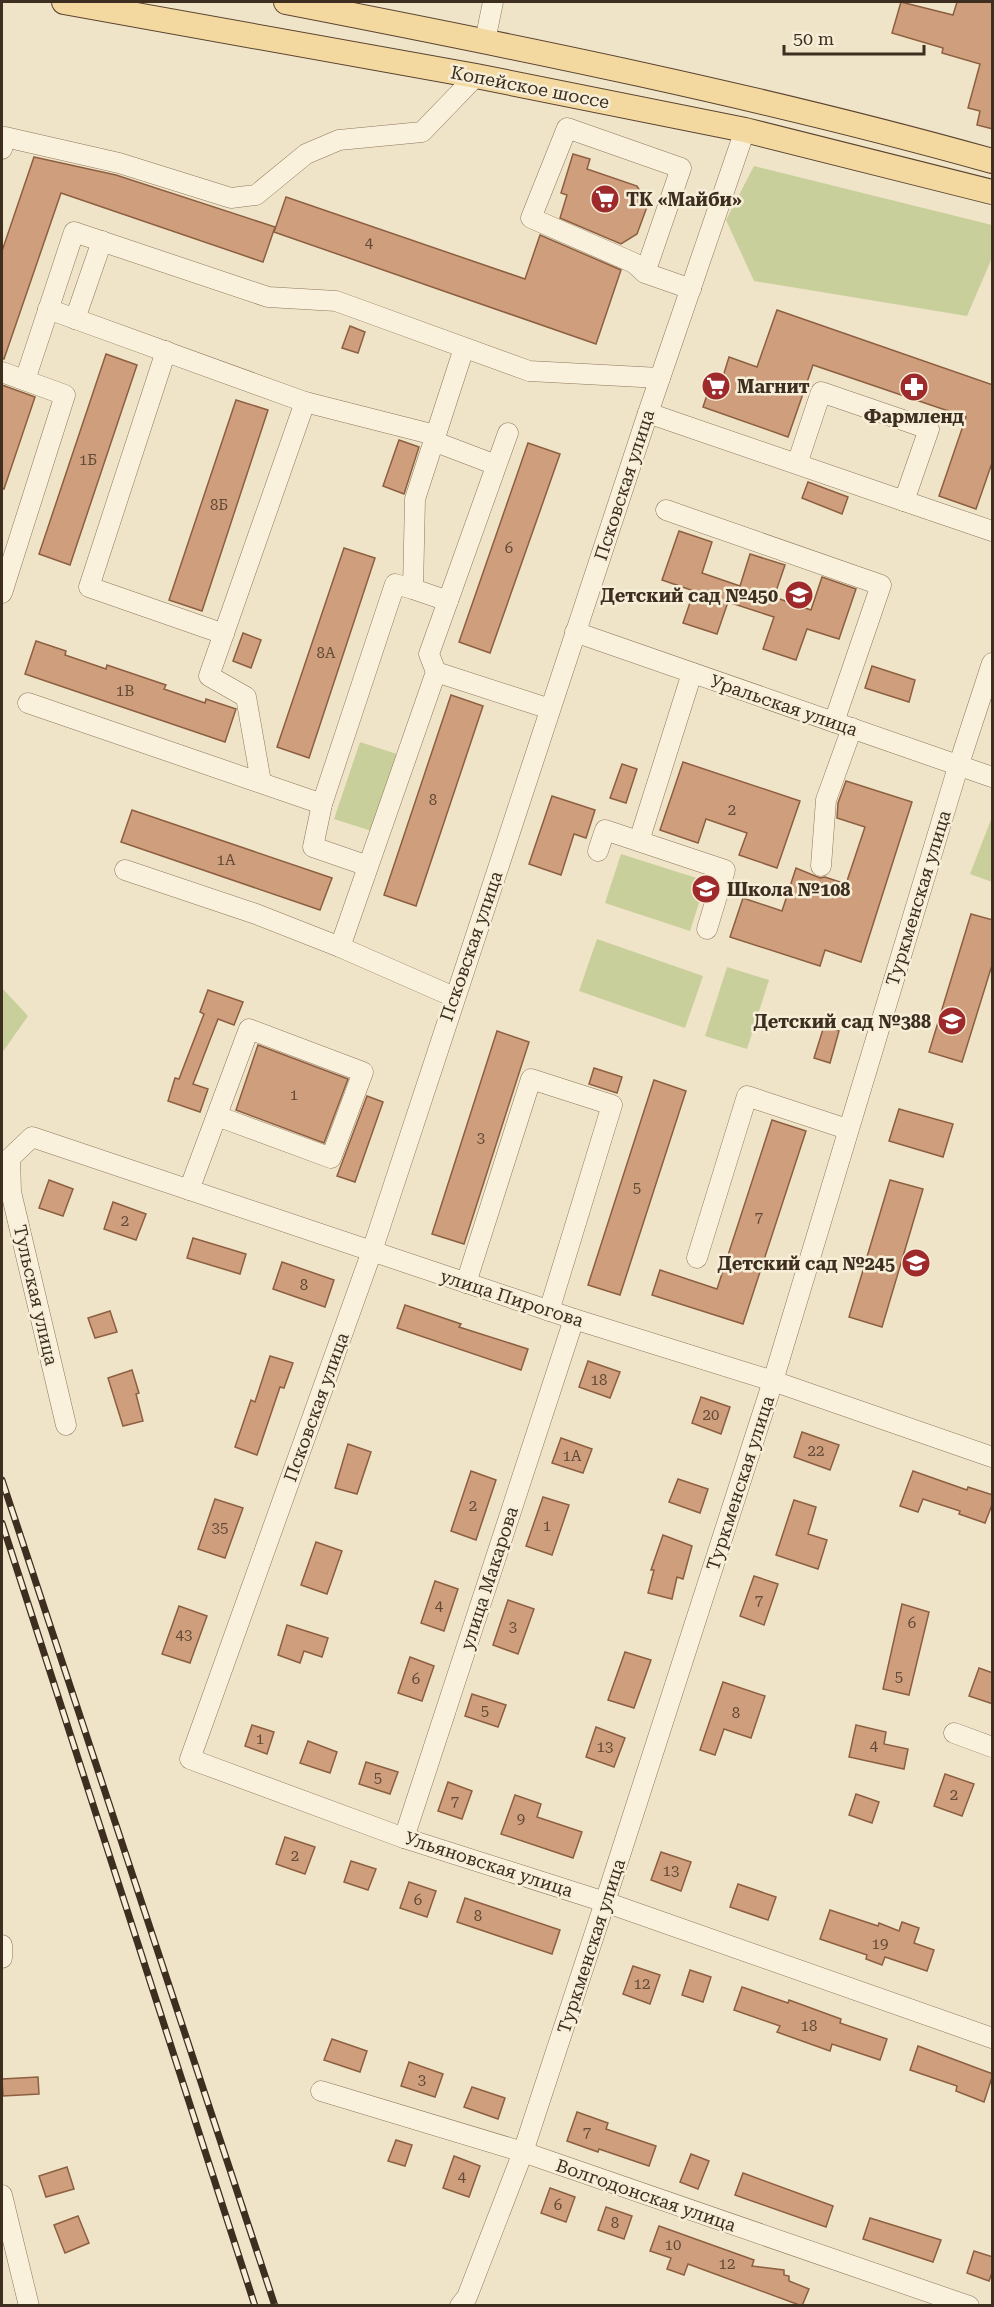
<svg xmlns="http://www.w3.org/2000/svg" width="994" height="2307" viewBox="0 0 994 2307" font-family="'Roboto Serif',serif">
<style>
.green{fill:#c9cf9b}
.building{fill:#cf9f7d;stroke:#8d5f41;stroke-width:1.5}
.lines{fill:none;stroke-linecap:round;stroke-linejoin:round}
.minor-casing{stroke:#8d765c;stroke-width:21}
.major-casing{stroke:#5b4430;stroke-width:26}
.minor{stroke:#faf1dc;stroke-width:20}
.major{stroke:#f3d9a0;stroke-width:24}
.rail-casing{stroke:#3d2e20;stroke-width:7}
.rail{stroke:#f7eed8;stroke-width:4.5;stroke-dasharray:14;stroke-linecap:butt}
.labels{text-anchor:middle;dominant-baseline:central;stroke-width:5;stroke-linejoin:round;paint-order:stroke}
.number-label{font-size:15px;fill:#624a37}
.street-label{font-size:18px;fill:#3d2e20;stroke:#f7eed8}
.poi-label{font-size:18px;font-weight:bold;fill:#3d2e20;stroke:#f7eed8;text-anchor:start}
</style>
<rect width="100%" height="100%" fill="#f0e4c8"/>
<g class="green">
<polygon points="754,166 992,225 992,258 967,316 754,281 726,220"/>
<polygon points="360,742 403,756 378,833 334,819"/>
<polygon points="992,817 992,882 970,874"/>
<polygon points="621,854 706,881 690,931 605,903"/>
<polygon points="597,939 703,976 685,1028 579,991"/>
<polygon points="727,967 769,980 747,1049 705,1036"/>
<polygon points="2,988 28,1016 2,1053"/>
</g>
<g class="building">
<polygon points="901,2 953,15 957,2 993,2 993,129 977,125 980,111 968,108 980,64 942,53 943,48 892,33"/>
<polygon points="573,154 590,159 587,169 637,186 648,204 637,234 621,244 560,218 567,195 561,193"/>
<polygon points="34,157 116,175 275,227 263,262 61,193 4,359 2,358 2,251"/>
<polygon points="286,197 525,279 540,235 621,270 596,344 274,232"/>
<polygon points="777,310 993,385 993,460 976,509 939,496 966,417 813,365 788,437 703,407 713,377 722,380 729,357 757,367"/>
<polygon points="350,326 365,332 358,353 342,348"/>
<polygon points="106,354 137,365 70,565 39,554"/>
<polygon points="2,385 35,397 4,489 2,489"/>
<polygon points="236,400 268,410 202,611 169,600"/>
<polygon points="399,440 419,447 404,494 383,486"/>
<polygon points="528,443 560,454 490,653 459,642"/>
<polygon points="808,482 848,497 842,514 802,498"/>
<polygon points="679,531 712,542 702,573 740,586 750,554 785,565 774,597 811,610 822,577 856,589 839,639 807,629 796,660 763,649 774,617 728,602 717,634 683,623 694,591 662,580"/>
<polygon points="344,548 375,558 309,758 277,747"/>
<polygon points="243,633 261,640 251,668 233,661"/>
<polygon points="36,641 66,651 65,655 106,669 107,665 166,685 164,689 205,703 206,699 236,709 225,742 25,674"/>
<polygon points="872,666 915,680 909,702 865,688"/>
<polygon points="451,695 483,706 416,906 384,895"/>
<polygon points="683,762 800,801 777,868 739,855 747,833 706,819 698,843 660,830"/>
<polygon points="622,764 637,769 626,803 610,798"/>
<polygon points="846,781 912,802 861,962 825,950 820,966 730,937 743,898 782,911 796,868 820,878 825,877 846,884 865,827 837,818 838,803"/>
<polygon points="552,796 595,810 586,838 574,834 561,875 529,864"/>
<polygon points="132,810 332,878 320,910 121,842"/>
<polygon points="971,914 993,920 993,962 962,1062 929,1052"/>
<polygon points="208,990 243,1002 234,1025 218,1019 193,1084 208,1089 200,1112 168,1101 175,1078 179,1079 204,1014 200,1012"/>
<polygon points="824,1026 839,1031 830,1063 814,1058"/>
<polygon points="497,1031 529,1042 464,1244 432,1234"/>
<polygon points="258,1045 348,1079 324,1143 236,1110"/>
<polygon points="594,1068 622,1077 617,1093 589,1084"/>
<polygon points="654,1080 686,1091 620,1295 588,1285"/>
<polygon points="367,1096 383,1102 355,1182 337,1176"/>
<polygon points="899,1109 953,1124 943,1157 889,1141"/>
<polygon points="772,1120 806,1131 743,1324 652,1295 660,1270 717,1289"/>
<polygon points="49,1180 73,1189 63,1216 39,1208"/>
<polygon points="890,1180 923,1189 882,1327 849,1317"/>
<polygon points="113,1202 146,1214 136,1240 104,1229"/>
<polygon points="193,1238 246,1254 240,1274 187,1258"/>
<polygon points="282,1262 334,1280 325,1307 273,1289"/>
<polygon points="405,1305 461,1324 459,1327 528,1349 521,1370 397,1328"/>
<polygon points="110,1311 117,1332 95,1338 88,1318"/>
<polygon points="270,1356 293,1363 284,1388 280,1387 257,1455 235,1447 251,1400 255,1402"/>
<polygon points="588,1361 620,1372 610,1398 579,1387"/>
<polygon points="132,1370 139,1393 136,1394 143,1421 123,1426 108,1378"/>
<polygon points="701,1397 730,1407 721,1434 692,1423"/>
<polygon points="802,1432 839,1445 830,1470 794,1457"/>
<polygon points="561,1438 592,1449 583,1473 552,1463"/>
<polygon points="348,1444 371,1452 357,1494 335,1488"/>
<polygon points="471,1471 496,1480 476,1540 451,1531"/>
<polygon points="913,1471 967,1490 968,1487 993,1495 993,1502 985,1523 959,1514 960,1511 923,1499 918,1512 900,1506"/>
<polygon points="678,1479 708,1489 700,1513 669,1502"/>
<polygon points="543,1497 569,1505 552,1555 526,1546"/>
<polygon points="215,1499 243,1508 225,1558 198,1549"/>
<polygon points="794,1500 816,1507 808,1534 827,1540 818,1569 776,1555"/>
<polygon points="663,1535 692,1546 683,1579 677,1577 672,1599 648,1593 654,1570 651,1570"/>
<polygon points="316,1542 342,1551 327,1594 301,1585"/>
<polygon points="754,1576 778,1584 764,1625 740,1616"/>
<polygon points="435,1581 458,1589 444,1631 421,1623"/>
<polygon points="508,1600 534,1609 518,1654 493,1645"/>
<polygon points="902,1604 929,1612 909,1695 883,1689"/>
<polygon points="179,1606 207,1616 190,1663 162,1654"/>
<polygon points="287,1625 328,1638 322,1657 304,1651 300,1663 278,1655"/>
<polygon points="625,1652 651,1660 634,1708 608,1700"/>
<polygon points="410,1657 434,1666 422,1701 398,1693"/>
<polygon points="979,1668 993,1673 993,1704 969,1696"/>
<polygon points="723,1682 765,1696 751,1738 724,1729 715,1755 700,1750"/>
<polygon points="472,1694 506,1705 498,1727 465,1716"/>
<polygon points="252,1725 274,1732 267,1754 245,1746"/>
<polygon points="856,1725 886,1732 884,1744 908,1749 904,1769 849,1757"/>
<polygon points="596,1727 625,1738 614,1767 586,1757"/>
<polygon points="308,1741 337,1752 330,1773 300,1763"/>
<polygon points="366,1762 398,1772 390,1794 359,1784"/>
<polygon points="945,1774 974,1784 962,1816 934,1806"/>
<polygon points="448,1782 472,1791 462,1819 438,1811"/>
<polygon points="856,1794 879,1802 872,1823 849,1815"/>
<polygon points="515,1795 541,1804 537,1817 582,1832 573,1858 501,1834"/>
<polygon points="285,1837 315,1847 305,1874 276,1864"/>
<polygon points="661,1852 691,1862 681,1891 651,1880"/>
<polygon points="351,1861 376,1869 368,1890 344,1882"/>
<polygon points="409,1882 436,1891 427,1917 400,1908"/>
<polygon points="738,1884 776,1897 768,1920 730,1907"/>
<polygon points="465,1898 560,1930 552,1954 457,1922"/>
<polygon points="830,1910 878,1926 879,1923 899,1931 902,1922 919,1928 914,1943 934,1950 927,1971 885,1957 882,1965 866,1959 867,1955 820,1939"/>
<polygon points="633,1966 660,1975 650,2004 623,1994"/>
<polygon points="690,1970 711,1977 703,2002 682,1995"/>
<polygon points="742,1987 788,2003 789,2000 841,2019 840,2023 887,2039 880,2060 832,2044 830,2051 777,2032 780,2026 734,2010"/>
<polygon points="332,2039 367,2051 360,2072 324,2060"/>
<polygon points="918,2046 993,2074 984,2102 956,2091 957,2086 910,2070"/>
<polygon points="409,2062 443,2074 435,2097 401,2086"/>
<polygon points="38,2077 39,2094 3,2096 2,2079"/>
<polygon points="472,2087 505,2098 498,2119 464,2107"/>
<polygon points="577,2112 608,2123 606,2129 656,2146 649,2166 599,2149 598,2152 567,2141"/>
<polygon points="396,2140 412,2145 405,2166 388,2161"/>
<polygon points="691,2154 709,2161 698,2189 680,2182"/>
<polygon points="454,2156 480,2166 469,2197 443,2188"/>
<polygon points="67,2167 74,2189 46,2197 39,2176"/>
<polygon points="743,2173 833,2206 826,2227 735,2195"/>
<polygon points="550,2188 575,2197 566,2222 541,2213"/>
<polygon points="606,2207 632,2216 624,2239 598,2230"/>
<polygon points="78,2216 89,2243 65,2253 54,2225"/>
<polygon points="870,2218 941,2240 933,2262 863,2239"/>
<polygon points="659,2226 754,2260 752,2266 784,2270 784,2275 789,2276 789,2281 809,2289 802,2306 688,2264 684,2275 667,2269 671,2258 650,2251"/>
<polygon points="974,2251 993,2257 993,2270 989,2281 967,2273"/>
</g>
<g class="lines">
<g class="minor-casing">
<g id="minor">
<polyline points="485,41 493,2"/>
<polyline points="745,130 648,413 372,1251 190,1759 404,1838 605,1902 992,2038"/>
<polyline points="2,149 5,137 119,163 231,198 256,195 306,154 339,140 422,132 476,76"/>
<polyline points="645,273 681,168 567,128 531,218 634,263 645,273 691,289"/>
<polyline points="48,309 305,402 435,435"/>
<polyline points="75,319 102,241"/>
<polyline points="166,351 89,587 224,634"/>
<polyline points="2,372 65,395 2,593"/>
<polyline points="25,380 74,232 268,297 336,301 529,371 660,378"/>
<polyline points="648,413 904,501 929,429 821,392 797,464"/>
<polyline points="433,441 496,465"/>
<polyline points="904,501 992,531"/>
<polyline points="666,510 881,585 834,722"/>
<polyline points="413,589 448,601"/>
<polyline points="575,632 992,777"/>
<polyline points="436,672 550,709"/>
<polyline points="28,703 322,804"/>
<polyline points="261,782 246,697 209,676 305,402"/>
<polyline points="639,841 692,673"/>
<polyline points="598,851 605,830 725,870 707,929"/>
<polyline points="368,866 313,847 322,804 395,584 413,589 415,499 464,348"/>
<polyline points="821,866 826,800 852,728"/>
<polyline points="125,870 256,914 340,947 454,997"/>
<polyline points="340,947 436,672 429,654 508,433"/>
<polyline points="189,1190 249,1029 363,1072 331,1158 217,1116"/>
<polyline points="697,1258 747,1096 847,1129"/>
<polyline points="466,1283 531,1079 612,1105 549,1311"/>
<polyline points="66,1425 11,1192 10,1158 32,1137 574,1319 773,1381 992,1457"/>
<polyline points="954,1733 992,1747"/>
<polyline points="404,1838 574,1319"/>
<polyline points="2,1945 2,1958"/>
<polyline points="321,2091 523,2152 969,2306"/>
<polyline points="2,2195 29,2306"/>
<polyline points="460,2306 467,2297 523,2152 605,1902 773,1381 958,767 992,663"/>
</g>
</g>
<g class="major-casing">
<g id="major">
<polyline points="64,2 476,76 745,130 992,192"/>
<path d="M 286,2 C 523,48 760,96 992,161"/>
</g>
</g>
<use href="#minor" class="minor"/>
<use href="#major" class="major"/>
<g class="rail-casing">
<g id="rail">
<polyline points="2,1480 275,2306"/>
<polyline points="2,1523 255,2306"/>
</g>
</g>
<use href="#rail" class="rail"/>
</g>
<defs>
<g id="supermarket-disc" transform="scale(1.5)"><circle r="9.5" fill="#9e2a2b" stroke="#f7eed8"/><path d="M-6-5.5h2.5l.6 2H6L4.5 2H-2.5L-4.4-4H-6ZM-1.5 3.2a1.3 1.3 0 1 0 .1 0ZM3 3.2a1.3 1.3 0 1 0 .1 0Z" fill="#fff"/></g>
<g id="pharmacy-disc" transform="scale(1.5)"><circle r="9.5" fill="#9e2a2b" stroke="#f7eed8"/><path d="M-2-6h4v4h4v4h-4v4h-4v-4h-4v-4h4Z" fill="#fff"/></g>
<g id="school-disc" transform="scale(1.5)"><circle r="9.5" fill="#9e2a2b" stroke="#f7eed8"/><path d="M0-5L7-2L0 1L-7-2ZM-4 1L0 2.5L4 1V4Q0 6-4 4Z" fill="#fff"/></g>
</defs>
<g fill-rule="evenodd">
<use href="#supermarket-disc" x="605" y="199"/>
<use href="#supermarket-disc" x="716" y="386"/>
<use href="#pharmacy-disc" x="914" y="387"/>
<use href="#school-disc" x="799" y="595"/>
<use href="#school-disc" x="706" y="889"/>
<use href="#school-disc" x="952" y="1021"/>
<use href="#school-disc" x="916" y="1263"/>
</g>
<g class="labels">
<g class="number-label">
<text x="369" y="243">4</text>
<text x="88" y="460">1Б</text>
<text x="219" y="505">8Б</text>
<text x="509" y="548">6</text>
<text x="326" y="653">8А</text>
<text x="125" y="691">1В</text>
<text x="433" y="800">8</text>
<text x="732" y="810">2</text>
<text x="226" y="860">1А</text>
<text x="294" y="1095">1</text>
<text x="481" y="1138">3</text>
<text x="637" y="1188">5</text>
<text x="759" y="1217">7</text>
<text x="125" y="1221">2</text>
<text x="304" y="1285">8</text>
<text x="599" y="1380">18</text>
<text x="711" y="1415">20</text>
<text x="816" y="1451">22</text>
<text x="572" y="1456">1А</text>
<text x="473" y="1506">2</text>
<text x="547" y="1526">1</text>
<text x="220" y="1528">35</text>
<text x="759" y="1600">7</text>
<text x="439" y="1606">4</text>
<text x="912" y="1623">6</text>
<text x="513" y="1627">3</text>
<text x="184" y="1635">43</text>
<text x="899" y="1677">5</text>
<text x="416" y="1679">6</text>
<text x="485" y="1711">5</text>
<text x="736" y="1713">8</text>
<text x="260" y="1739">1</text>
<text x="874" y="1746">4</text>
<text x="605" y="1747">13</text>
<text x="378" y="1778">5</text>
<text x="954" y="1795">2</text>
<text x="455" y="1801">7</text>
<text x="521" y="1819">9</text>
<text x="295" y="1856">2</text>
<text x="671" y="1871">13</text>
<text x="418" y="1900">6</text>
<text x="478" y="1916">8</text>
<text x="880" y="1944">19</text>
<text x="642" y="1984">12</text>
<text x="809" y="2026">18</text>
<text x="422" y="2080">3</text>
<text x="587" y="2132">7</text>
<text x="462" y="2177">4</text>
<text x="558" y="2205">6</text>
<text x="615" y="2223">8</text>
<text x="673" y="2245">10</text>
<text x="727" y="2264">12</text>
</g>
<g class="street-label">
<text transform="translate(530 87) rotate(11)">Копейское шоссе</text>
<text transform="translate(624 485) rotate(-72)">Псковская улица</text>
<text transform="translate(784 705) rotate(19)">Уральская улица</text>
<text transform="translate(918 898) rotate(-73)">Туркменская улица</text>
<text transform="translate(471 946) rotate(-71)">Псковская улица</text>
<text transform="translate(36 1295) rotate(77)">Тульская улица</text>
<text transform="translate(512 1298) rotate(18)">улица Пирогова</text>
<text transform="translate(316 1407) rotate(-70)">Псковская улица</text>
<text transform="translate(740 1483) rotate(-72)">Туркменская улица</text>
<text transform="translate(489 1578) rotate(-72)">улица Макарова</text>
<text transform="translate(489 1864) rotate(18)">Ульяновская улица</text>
<text transform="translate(591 1946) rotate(-72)">Туркменская улица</text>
<text transform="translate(646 2195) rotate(19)">Волгодонская улица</text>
</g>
<g class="poi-label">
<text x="626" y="199">ТК «Майби»</text>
<text x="737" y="386">Магнит</text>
<text x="914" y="416" text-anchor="middle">Фармленд</text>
<text x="778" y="595" text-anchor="end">Детский сад №450</text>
<text x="727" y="889">Школа №108</text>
<text x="931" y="1021" text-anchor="end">Детский сад №388</text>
<text x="895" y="1263" text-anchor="end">Детский сад №245</text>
</g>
</g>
<rect width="994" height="2307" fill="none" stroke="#3d2e20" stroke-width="6"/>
<path d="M784 45v9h140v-9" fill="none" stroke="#3d2e20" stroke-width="3"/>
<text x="793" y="45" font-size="18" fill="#3d2e20" stroke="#f7eed8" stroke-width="4.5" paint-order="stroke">50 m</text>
</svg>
